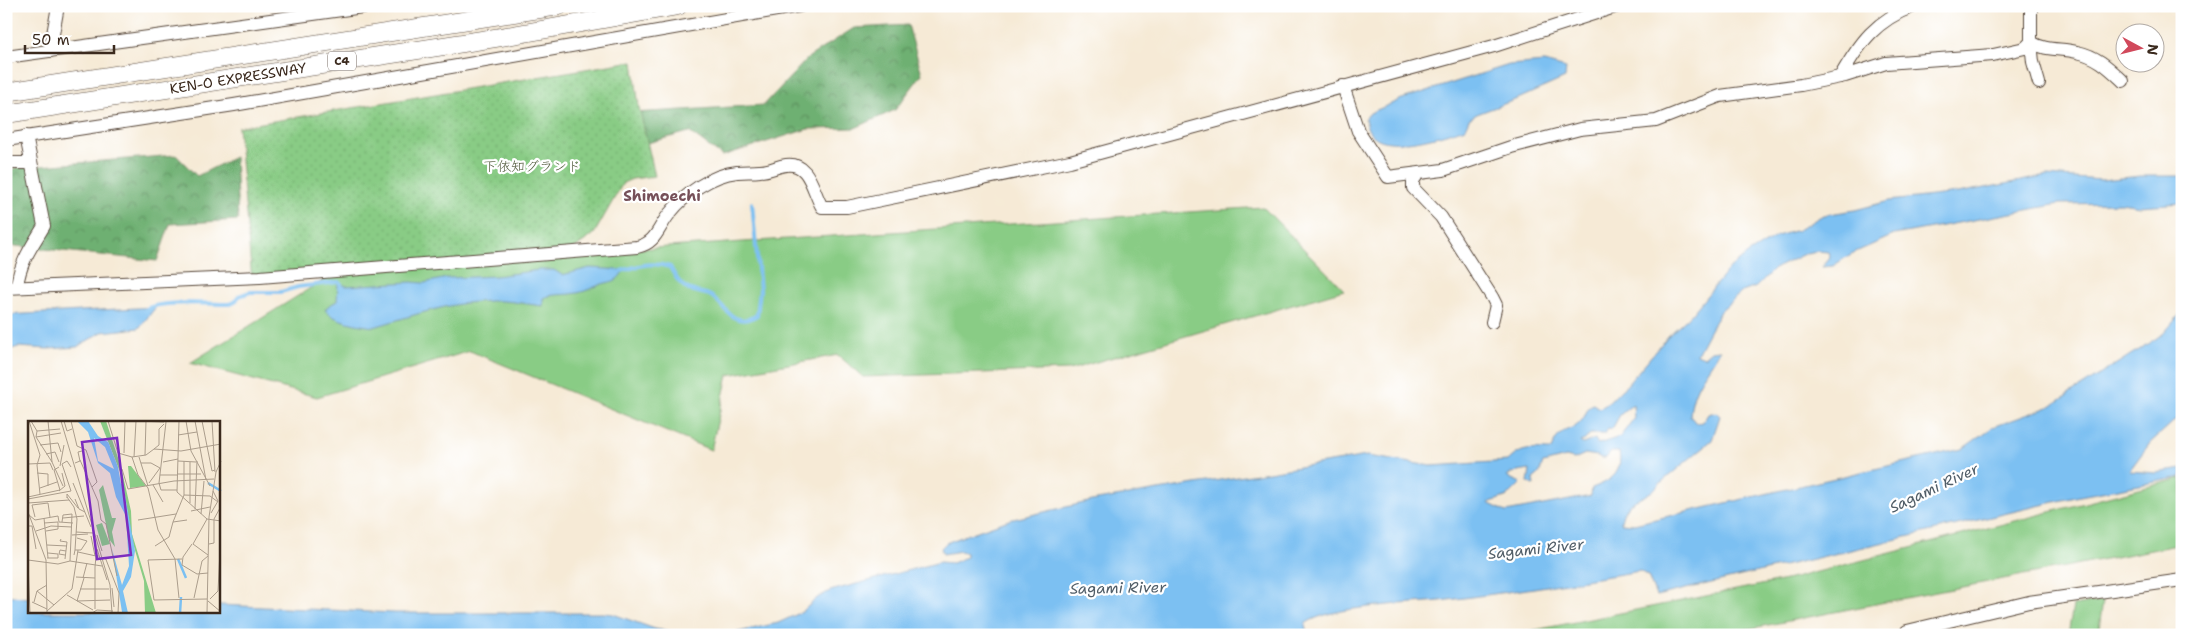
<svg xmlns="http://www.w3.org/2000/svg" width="2188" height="641" viewBox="0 0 2188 641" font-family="'Shantell Sans','Klee One',sans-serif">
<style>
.grass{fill:#89cc85;stroke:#627b52}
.forest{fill:url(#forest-crowns);stroke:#546d48}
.park{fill:url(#park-dots);stroke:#627b52}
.water{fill:#7bc0f2;stroke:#5b7588;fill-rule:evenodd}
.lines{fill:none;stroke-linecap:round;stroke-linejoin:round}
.stream{stroke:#7bc0f2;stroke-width:4}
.minor-casing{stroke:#57473a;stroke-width:14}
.highway-casing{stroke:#57473a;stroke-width:19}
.minor{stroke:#fff;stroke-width:12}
.highway{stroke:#fff;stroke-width:18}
.labels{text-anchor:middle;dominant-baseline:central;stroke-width:4.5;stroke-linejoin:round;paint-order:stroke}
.shield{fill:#fff;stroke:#766a62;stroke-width:1}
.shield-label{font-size:12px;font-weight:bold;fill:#3b2a1e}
.street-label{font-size:14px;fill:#3b2a1e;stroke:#fff}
.park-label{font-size:14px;fill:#525b3d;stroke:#fff}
.neighbourhood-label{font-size:15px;font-weight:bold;fill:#765059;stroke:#fff}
.water-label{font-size:15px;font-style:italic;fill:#515e68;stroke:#fff}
.inset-river{fill:none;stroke:#7bc0f2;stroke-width:2.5}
.inset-road{fill:none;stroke:#ab9d8c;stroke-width:1}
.view{fill:#7b2cbf;fill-opacity:0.15;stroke:#7b2cbf;stroke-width:2.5}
.inset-edge{fill:none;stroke:#3b2a1e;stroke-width:2.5}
</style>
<defs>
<pattern id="forest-crowns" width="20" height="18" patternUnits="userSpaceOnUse" patternTransform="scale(1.25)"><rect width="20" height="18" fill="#6eb072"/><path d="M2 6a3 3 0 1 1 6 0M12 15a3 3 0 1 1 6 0" fill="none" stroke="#5c8f5d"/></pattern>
<pattern id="park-dots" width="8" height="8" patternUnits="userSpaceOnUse" patternTransform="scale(1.25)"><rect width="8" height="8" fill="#89cc85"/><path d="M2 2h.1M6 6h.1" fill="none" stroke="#77af72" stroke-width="1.8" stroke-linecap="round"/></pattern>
</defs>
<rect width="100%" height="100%" fill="#fff"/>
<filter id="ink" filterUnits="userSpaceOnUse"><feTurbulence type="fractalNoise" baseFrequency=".02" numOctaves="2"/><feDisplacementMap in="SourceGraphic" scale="10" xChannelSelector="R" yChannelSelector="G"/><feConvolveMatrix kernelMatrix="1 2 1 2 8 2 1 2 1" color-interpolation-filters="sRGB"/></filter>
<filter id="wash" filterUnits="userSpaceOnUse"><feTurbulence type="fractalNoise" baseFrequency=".0096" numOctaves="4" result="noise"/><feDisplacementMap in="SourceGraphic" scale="20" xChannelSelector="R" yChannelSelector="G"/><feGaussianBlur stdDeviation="1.12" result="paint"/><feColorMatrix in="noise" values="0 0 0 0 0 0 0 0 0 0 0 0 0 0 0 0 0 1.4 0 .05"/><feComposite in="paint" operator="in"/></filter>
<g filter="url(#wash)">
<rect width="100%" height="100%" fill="#f6ead6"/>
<g class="grass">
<polygon points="1263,207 1344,290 1069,370 863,377 838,355 728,375 711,450 470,351 317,397 190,363 341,269"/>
<polygon points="2182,478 2182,544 1717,635 1510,635 1786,580"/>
<polygon points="2103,601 2098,635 2068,635 2073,606"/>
</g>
<g class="forest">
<polygon points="908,25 922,74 895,110 855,128 808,129 722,156 689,132 636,146 633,113 764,105 809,57 854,28"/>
<polygon points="176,155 197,176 235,157 238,220 170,224 157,261 16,246 6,248 6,172 16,168"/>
</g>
<polygon class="park" points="633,61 639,107 655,176 632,179 623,183 594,234 572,250 252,280 238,127"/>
<g class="water">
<path d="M 1544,62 L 1566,68 L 1565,78 L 1520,98 L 1477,114 L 1469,119 L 1465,128 C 1444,135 1383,155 1369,131 C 1367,128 1366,123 1365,119 L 1370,113 L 1402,99 L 1509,65 Z"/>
<path d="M 2047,176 L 2102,180 L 2141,176 L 2182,176 L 2182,203 L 2140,206 L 2121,203 L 2059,204 L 1894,235 L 1851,254 L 1833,266 L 1822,267 L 1830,257 L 1828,252 L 1817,251 L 1806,253 L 1774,269 L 1756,287 L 1742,292 L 1720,311 L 1697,354 L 1704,357 L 1711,351 L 1720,350 C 1707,374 1692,385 1690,416 L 1696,423 L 1703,422 L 1708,414 L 1716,412 L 1720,416 L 1712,440 L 1658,485 C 1645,502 1624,496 1621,523 L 1634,524 L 1962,449 L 1993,427 L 2051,406 L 2163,334 L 2182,312 L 2182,414 L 2150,443 L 2129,471 L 2156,473 L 2182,469 L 2182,477 L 2080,496 L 1656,596 L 1648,576 L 1640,571 C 1573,582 1506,593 1440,601 C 1408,604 1329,606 1305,624 L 1306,629 L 1309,635 L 725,635 L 778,623 L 802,612 L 817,598 L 830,591 L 940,562 L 952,563 L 966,557 L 966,553 L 961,551 L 943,554 L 941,548 L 946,543 L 969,534 L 1009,520 L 1097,500 L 1367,456 L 1431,466 L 1508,461 C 1523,446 1531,450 1551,450 C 1561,423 1572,434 1582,420 C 1587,414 1586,408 1593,404 L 1599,408 C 1611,404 1615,394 1626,386 L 1669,335 L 1690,316 L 1727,271 L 1746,255 L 1777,236 L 1798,230 L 1823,215 L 1855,210 L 1889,201 L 1958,193 ZM 1633,404 L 1634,418 L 1620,437 L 1598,444 L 1595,439 L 1583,444 L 1580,442 L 1585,440 L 1590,434 L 1605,434 L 1608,428 L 1612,429 L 1620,415 ZM 1611,452 L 1619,452 C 1623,473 1611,481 1592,488 L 1591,496 L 1506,512 L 1488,503 L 1508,496 L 1521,483 L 1507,477 L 1512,473 L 1530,470 L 1528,482 L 1534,486 L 1533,479 L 1539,474 L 1543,463 L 1566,457 L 1574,459 L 1585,454 L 1598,456 L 1601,458 L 1606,458 Z"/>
<path d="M 590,268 L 624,270 C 616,285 610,280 597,286 C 588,290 581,293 571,294 C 561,295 552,294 543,298 L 543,306 C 525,304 508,300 490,301 C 450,302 412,316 374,327 C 360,325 335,322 325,310 L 328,306 L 337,301 L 338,282 L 346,286 L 411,282 L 424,283 L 447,278 L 496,276 L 539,270 L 554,270 L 562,275 Z"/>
<polygon points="156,307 139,328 102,332 77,347 48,349 18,347 6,351 6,315"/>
<polygon points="6,595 29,598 29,612 219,612 219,605 395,613 604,613 613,614 655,629 690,635 6,635"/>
</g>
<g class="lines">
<g class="stream">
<path d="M 621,271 C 639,266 652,261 670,267 C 676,278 681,288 694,291 C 699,293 704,293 709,295 C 725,302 731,331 757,315 L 760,290 L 752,203"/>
<path d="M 145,310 C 158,300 211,304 229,304 L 235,302 L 239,296 L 250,292 L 281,292 L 298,287 L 338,282 L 341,284"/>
</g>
</g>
</g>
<g filter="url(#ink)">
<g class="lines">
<g class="minor-casing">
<g id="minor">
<path d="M 2031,42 C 2045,51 2061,48 2077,52 C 2097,56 2109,68 2123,81"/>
<polyline points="2031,42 2033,62 2039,83"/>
<polyline points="50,51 58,6"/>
<polyline points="6,57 370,6"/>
<path d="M 1840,77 C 1860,42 1876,20 1914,6"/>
<polyline points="1343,86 1358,131 1388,177 1443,170 1511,147 1580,129 1656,121 1720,96 1801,85 1845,76 1886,63 1993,55 2025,48 2031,42 2031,6"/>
<polyline points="6,140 234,105 800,6"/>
<polyline points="6,163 30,163"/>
<polyline points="1417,175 1413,181 1413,188 1441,217 1492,297 1496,305 1492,322"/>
<path d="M 17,286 C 20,262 32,246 44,226 L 26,136"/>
<path d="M 6,288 L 260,277 L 637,247 C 657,243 658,227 670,213 C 686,193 711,175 737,172 C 745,171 752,172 760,171 C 770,171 777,166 786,165 C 810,162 812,190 822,207 L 847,207 L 1070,161 L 1494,46 L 1618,6"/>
<polyline points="1906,635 1907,631 2029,602 2182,580"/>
</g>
</g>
<g class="highway-casing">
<g id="highway">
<polyline points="6,92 559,6"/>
<polyline points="6,114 495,38 678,6"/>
</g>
</g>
<use href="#minor" class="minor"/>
<use href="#highway" class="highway"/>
</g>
</g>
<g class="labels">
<rect class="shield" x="328" y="51.5" width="28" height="19" rx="4"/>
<g class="shield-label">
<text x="342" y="61">C4</text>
</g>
<g class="street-label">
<text transform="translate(238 78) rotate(-9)">KEN-O EXPRESSWAY</text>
</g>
<g class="park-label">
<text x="532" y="166">下依知グランド</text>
</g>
<g class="neighbourhood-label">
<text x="662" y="196">Shimoechi</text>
</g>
<g class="water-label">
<text transform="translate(1934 488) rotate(-25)">Sagami River</text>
<text transform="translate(1536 549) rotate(-6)">Sagami River</text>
<text transform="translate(1118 588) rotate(-1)">Sagami River</text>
</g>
</g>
<g transform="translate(28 421)">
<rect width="192" height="192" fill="#f6ead6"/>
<path d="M 72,0 L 78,0 L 93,46 L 103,90 L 104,113 L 128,192 L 117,192 L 116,160 L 104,119 L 94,56 ZM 100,45 L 103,45 L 118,65 L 102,67 ZM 75,64 L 84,97 L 88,97 L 84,111 L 87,126 L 81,118 L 71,69 Z" fill="#89cc85"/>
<path d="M 74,102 L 82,123 L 74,125 L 68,104 Z" fill="#89cc85"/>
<path d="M 49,0 L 60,0 L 70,15 L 80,21 L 72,0 L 90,46 L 93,63 L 95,63 L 107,130 L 103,156 L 95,170 L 100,192 L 94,191 L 84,128 L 94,164 L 101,145 L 98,95 L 88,76 L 82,52 L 70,42 L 60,11 ZM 66,17 L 77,26 L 86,48 L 70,40 Z" fill="#7bc0f2" fill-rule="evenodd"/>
<path class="inset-river" d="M 180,62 L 193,70M 150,138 L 158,157M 152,192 L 153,176"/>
<path class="inset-road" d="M 1,0 L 12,34 L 9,44M 3,0 L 9,10 L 8,16 L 24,41M 20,0 L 24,41 L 35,65M 33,0 L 82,164 L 84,192M 36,0 L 39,10 L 44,8M 43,0 L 49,25 L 58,29 L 69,61 L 64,66M 80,0 L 90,32 L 104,36M 110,0 L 136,1M 151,0 L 149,71 L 179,98 L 193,100M 158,0 L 163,30 L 182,65M 167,0 L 178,59M 174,0 L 184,50 L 187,49M 184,0 L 187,51M 138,1 L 131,62 L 133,69 L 149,69M 9,10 L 32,8M 150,14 L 169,11M 8,16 L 33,12M 12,24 L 30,22 L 33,31M 126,28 L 131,24 L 131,8 L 136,3M 96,32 L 97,0M 18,33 L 27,31 L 31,41M 117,34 L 118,0M 106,36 L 108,0M 111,36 L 120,65M 52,39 L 70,80 L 73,99 L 78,103 L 89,155M 150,40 L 168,41M 135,41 L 150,38M 47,42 L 52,40 L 50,31 L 54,30M 113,42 L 123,42 L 132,47M 0,43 L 22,42 L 25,49M 9,44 L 12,73M 32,45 L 36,24M 94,48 L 100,68 L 146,60 L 186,58M 9,52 L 20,53 L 20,65M 150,53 L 173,53M 132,54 L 149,54M 45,62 L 63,106M 121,62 L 132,47M 125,64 L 135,81M 12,67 L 29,61M 31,70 L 37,65 L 34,52M 156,74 L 182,75 L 190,81M 0,76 L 32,69 L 26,49 L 31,46M 39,76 L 46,86 L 49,98 L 47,129M 39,77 L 39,73 L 50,87M 0,78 L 43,70 L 34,43 L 39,40 L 43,46M 47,78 L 51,88 L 57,91M 0,82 L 41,79M 162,82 L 162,41M 167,88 L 169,40M 163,90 L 182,86M 0,91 L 18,139 L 19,192M 183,92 L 190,80 L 185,70M 173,93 L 176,60M 1,94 L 7,99 L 30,95 L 31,101 L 45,102M 7,96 L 4,84 L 20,82 L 22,96M 16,97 L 20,137M 35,97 L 56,95M 179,98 L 165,123 L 180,134M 110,99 L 148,93M 145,101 L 156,74 L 156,40M 16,102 L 30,101 L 30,108 L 18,110M 0,105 L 4,105 L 8,128M 8,110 L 23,105 L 44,106M 48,111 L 65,112M 44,114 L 60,113M 69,114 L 74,130M 63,115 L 67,135M 33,118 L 32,120 L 39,121 L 37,138M 164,123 L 155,136 L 154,144 L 169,153 L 180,152M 181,123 L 186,122 L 186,98 L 192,87M 19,124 L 39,125M 127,125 L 141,116 L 145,101 L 159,99M 69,128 L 79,159M 50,131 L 68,135M 37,134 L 31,133 L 32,129 L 38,130M 46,134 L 47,129 L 53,129 L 59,120 L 49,117M 77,136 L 91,172 L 90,192M 19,137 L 30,137 L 30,133 L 20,132M 154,138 L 120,139 L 126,179 L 179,178M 0,139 L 30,143 L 42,140 L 44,93 L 35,94 L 34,101M 42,140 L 74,145M 0,141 L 2,192M 48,156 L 67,157M 55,157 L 59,142M 84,167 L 86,186M 52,168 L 81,168M 9,170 L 26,184M 39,174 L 65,189M 151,177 L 147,138 L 130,109 L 120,67 L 110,54 L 104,36 L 118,34 L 126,28 L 153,30 L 193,23M 166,177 L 174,140 L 180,135M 182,178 L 190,170 L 192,130M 49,180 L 82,179M 49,180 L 56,157M 180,180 L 193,191M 4,181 L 19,188M 6,181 L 9,170 L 19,164M 67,188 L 67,146 L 68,135 L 71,135M 19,190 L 44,168 L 50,129M 64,192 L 69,189 L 85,190M 179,192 L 181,96 L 188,51 L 193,40"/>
<path class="view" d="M 89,17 L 103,134 L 69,138 L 54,21 Z"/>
<rect width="192" height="192" class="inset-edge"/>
</g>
<rect width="2188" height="641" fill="none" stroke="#fff" stroke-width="25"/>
<g transform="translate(2140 48) rotate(97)"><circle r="24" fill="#ffffff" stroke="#b1aaa5"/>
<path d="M0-4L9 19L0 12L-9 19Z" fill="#d1495b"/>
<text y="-8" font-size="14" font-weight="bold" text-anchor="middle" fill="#3b2a1e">N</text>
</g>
<path d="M25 45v8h89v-8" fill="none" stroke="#3b2a1e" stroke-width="2.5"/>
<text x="32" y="45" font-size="15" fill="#3b2a1e" stroke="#ffffff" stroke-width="4" paint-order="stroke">50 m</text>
</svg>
